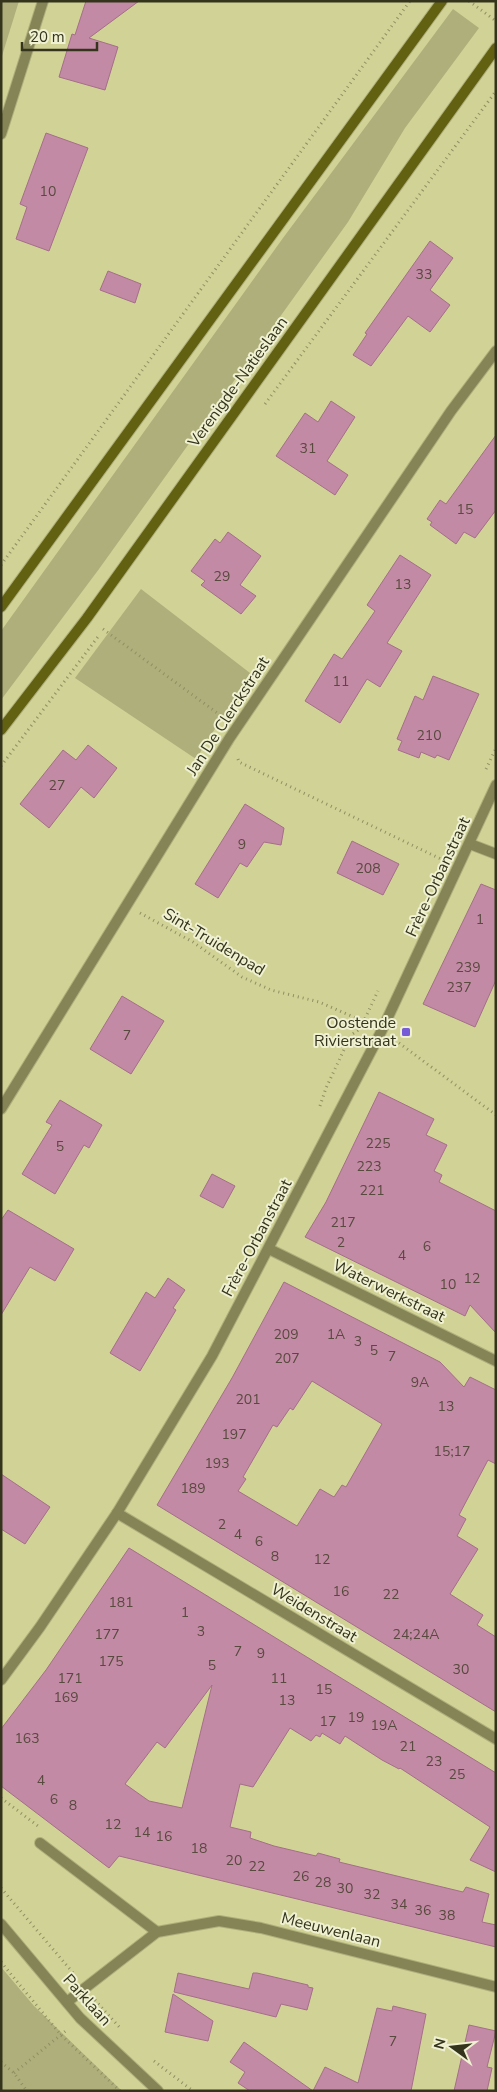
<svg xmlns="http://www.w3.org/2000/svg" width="497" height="2092" viewBox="0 0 497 2092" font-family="'Nunito Sans',sans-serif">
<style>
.green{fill:#aeaf7b}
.building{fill:#c38aa6;stroke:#a56e89;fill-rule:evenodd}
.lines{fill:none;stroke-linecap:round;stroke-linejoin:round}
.minor-casing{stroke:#aeaf7b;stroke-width:12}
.secondary-casing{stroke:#aeaf7b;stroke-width:12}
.path{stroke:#8f8f62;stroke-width:3;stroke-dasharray:1 4;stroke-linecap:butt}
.minor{stroke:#848457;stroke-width:10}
.secondary{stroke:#626111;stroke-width:10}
.poi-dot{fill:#765dd7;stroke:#f0f1d2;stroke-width:2}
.labels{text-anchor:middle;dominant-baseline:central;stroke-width:4;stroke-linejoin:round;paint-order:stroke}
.number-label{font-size:14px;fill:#584a3e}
.street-label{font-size:16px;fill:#34341c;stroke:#f0f1d2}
.poi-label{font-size:16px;fill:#34341c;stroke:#f0f1d2;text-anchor:end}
</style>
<rect width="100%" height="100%" fill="#d1d296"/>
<g class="green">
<polygon points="1,1 19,1 1,59"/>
<polygon points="453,9 479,28 405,128 348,222 99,569 1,700 1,631 283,238"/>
<polygon points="141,589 250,673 196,759 75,678"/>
<polygon points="1,1967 34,2006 122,2091 1,2091"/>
</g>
<g class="building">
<polygon points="86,1 139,1 89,38 118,47 105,90 59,77 72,34 75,35"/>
<polygon points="46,133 88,148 49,251 16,239 27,207 20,204"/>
<polygon points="430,241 453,258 430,290 450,305 430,332 408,316 371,366 353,355 367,334 365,333"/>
<polygon points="108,271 141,284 135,303 100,290"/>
<polygon points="331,401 355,417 327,461 348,475 335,495 276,456 305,413 318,422"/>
<polygon points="496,435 496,510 475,538 464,532 456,544 430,525 432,522 427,519 440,500 446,504"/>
<polygon points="228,532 261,556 240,585 256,596 241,614 201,585 205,581 191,571 215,539 220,543"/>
<polygon points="400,555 431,575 387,643 402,651 380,687 367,679 340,723 305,701 334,654 342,659 375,611 367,605"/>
<polygon points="433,676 479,694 449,760 437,755 435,758 421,752 419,758 398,750 402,741 397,739 415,696 423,700"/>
<polygon points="88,745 117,768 94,798 81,787 49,828 20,804 63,750 76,760"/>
<polygon points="245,804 284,828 281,845 264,842 247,867 240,863 218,898 195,884"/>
<polygon points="352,841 399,864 383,895 337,873"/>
<polygon points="481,884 496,890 496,980 475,1027 423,1004"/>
<polygon points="122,996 164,1021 131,1074 90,1049"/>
<polygon points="379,1092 434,1119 426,1135 447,1145 434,1171 442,1175 439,1182 496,1211 496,1333 470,1305 465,1316 305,1237 326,1202"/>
<polygon points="60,1100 102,1125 89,1148 84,1145 55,1194 22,1174 52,1125 46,1122"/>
<polygon points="212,1174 235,1186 223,1208 200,1196"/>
<polygon points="8,1210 74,1249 55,1281 30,1267 1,1315 1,1220"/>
<polygon points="168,1278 185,1290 173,1308 176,1310 140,1371 110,1353 146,1292 155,1298"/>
<path d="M 284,1282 L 440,1362 L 464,1387 L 470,1377 L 496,1390 L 496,1464 L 488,1460 L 459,1515 L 466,1519 L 457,1536 L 478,1549 L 450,1594 L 483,1615 L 477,1625 L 496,1637 L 496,1712 L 157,1505 L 232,1378 ZM 312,1381 L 382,1424 L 346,1487 L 342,1485 L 334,1497 L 320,1489 L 297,1526 L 238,1491 L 246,1479 L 243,1477 L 273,1425 L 277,1427 L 290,1408 L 293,1410 Z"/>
<polygon points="1,1474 50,1507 25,1544 1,1529"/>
<path d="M 129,1548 L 496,1773 L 496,1872 L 470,1860 L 490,1827 L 400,1768 L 399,1769 L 382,1760 L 345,1736 L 340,1744 L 322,1733 L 320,1737 L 316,1735 L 311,1741 L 290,1728 L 253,1787 L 240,1784 L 230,1827 L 251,1832 L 250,1838 L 274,1846 L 316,1856 L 318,1853 L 340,1859 L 339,1862 L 463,1892 L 466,1887 L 489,1894 L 482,1922 L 496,1925 L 496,1947 L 119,1856 L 109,1868 L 1,1786 L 1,1729 L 46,1670 ZM 212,1685 L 182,1808 L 149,1801 L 125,1784 L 157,1742 L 165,1748 Z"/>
<polygon points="178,1973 249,1989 253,1973 257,1973 308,1985 308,1987 313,1988 307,2010 281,2004 276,2017 174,1992"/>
<polygon points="173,1994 213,2021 208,2041 165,2032"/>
<polygon points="393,2006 426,2014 411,2091 250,2091 238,2083 245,2072 230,2062 244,2042 313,2091 325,2067 358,2083 377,2008 392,2011"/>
<polygon points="469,2025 496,2031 487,2067 492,2068 487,2091 454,2091"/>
</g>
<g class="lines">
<g class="minor-casing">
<g id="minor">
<polyline points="1,134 43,1"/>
<polyline points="470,844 496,854"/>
<polyline points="1,1109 229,739 451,411 496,351"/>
<polyline points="269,1249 496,1361"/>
<polyline points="117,1513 496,1739"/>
<polyline points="1,1680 40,1627 117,1513 212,1356 382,1030 496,785"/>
<polyline points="40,1843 157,1932"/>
<polyline points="1,1924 80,2018 158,2091"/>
<polyline points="67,2002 157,1932 219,1921 261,1928 496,1987"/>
</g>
</g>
<g class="secondary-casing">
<g id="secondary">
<polyline points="1,607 442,1"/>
<polyline points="1,730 87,618 496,48"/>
</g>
</g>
<g class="path">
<polyline points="469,1 496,21"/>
<polyline points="265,404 496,91"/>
<polyline points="1,565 410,1"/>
<polyline points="103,629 224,718"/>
<polyline points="238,759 239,762 443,860"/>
<polyline points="1,766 100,634"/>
<polyline points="486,769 496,748"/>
<polyline points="140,913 193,942 242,977 271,990 319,1002 365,1022"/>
<polyline points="395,1040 496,1115"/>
<polyline points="320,1106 326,1088 351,1035 360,1029 378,991"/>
<polyline points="1,1798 38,1826"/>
<polyline points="1,1888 74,1974"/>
<polyline points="1,1962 61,2035 120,2091"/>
<polyline points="95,2000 121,2029"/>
<polyline points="154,2061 193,2091"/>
<polyline points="1,2062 14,2073 27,2091"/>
<polyline points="14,2073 68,2029"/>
</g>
<use href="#minor" class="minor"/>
<use href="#secondary" class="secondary"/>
</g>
<rect class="poi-dot" x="401" y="1027" width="10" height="10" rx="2.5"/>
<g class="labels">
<g class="number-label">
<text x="48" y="191">10</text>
<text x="424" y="274">33</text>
<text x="308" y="448">31</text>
<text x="465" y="509">15</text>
<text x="222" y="576">29</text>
<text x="403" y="584">13</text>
<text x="341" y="681">11</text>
<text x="429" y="735">210</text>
<text x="57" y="785">27</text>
<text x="242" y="844">9</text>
<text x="368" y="868">208</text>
<text x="480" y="919">1</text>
<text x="468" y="967">239</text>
<text x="459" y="987">237</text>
<text x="127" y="1035">7</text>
<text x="378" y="1143">225</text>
<text x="60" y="1146">5</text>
<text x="369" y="1166">223</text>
<text x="372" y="1190">221</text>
<text x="343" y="1222">217</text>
<text x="341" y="1242">2</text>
<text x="427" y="1246">6</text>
<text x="402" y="1255">4</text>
<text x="472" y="1278">12</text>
<text x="448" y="1284">10</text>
<text x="286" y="1334">209</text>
<text x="336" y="1334">1A</text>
<text x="358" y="1341">3</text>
<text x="374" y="1350">5</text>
<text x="392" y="1356">7</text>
<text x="287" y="1358">207</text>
<text x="420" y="1382">9A</text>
<text x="248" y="1399">201</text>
<text x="446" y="1406">13</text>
<text x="234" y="1434">197</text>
<text x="452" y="1451">15;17</text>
<text x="217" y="1463">193</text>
<text x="193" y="1488">189</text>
<text x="222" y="1524">2</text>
<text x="238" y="1534">4</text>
<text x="259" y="1541">6</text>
<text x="275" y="1556">8</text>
<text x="322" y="1559">12</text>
<text x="341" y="1591">16</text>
<text x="391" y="1594">22</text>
<text x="121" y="1602">181</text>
<text x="185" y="1612">1</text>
<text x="201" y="1631">3</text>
<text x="107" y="1634">177</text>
<text x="416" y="1634">24;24A</text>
<text x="238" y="1651">7</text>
<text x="261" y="1653">9</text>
<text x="111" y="1661">175</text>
<text x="212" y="1665">5</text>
<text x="461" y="1669">30</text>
<text x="70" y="1678">171</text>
<text x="279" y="1678">11</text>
<text x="324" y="1689">15</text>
<text x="66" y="1697">169</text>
<text x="287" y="1700">13</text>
<text x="356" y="1717">19</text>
<text x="328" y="1721">17</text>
<text x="384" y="1725">19A</text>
<text x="27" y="1738">163</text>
<text x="408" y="1746">21</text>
<text x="434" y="1761">23</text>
<text x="457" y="1774">25</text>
<text x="41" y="1780">4</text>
<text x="54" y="1799">6</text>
<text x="73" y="1805">8</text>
<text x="113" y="1824">12</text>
<text x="142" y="1832">14</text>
<text x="164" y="1836">16</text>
<text x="199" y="1848">18</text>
<text x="234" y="1860">20</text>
<text x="257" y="1866">22</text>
<text x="301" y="1876">26</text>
<text x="323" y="1882">28</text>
<text x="345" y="1888">30</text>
<text x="372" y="1894">32</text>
<text x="399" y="1904">34</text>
<text x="423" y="1910">36</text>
<text x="447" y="1915">38</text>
<text x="393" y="2041">7</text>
</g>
<g class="street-label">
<text transform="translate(238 382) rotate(-54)">Verenigde-Natieslaan</text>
<text transform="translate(228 716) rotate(-57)">Jan De Clerckstraat</text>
<text transform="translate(438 877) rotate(-65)">Frère-Orbanstraat</text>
<text transform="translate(214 942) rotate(31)">Sint-Truidenpad</text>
<text transform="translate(257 1238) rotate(-62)">Frère-Orbanstraat</text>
<text transform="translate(389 1291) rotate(26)">Waterwerkstraat</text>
<text transform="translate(314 1613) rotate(31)">Weidenstraat</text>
<text transform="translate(331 1930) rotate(14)">Meeuwenlaan</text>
<text transform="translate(87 2000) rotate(48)">Parklaan</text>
</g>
<g class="poi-label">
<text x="396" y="1023">Oostende<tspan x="396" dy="18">Rivierstraat</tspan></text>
</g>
</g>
<rect width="497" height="2092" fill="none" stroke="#34341c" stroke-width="5"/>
<g transform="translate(452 2047) rotate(285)" stroke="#f0f1d2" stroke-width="4" paint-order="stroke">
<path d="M0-4L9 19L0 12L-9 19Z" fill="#34341c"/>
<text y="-8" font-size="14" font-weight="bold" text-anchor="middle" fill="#34341c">N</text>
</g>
<path d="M22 42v8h75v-8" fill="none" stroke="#34341c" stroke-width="2.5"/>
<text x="30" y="42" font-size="15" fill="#34341c" stroke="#f0f1d2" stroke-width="4" paint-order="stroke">20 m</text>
</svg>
